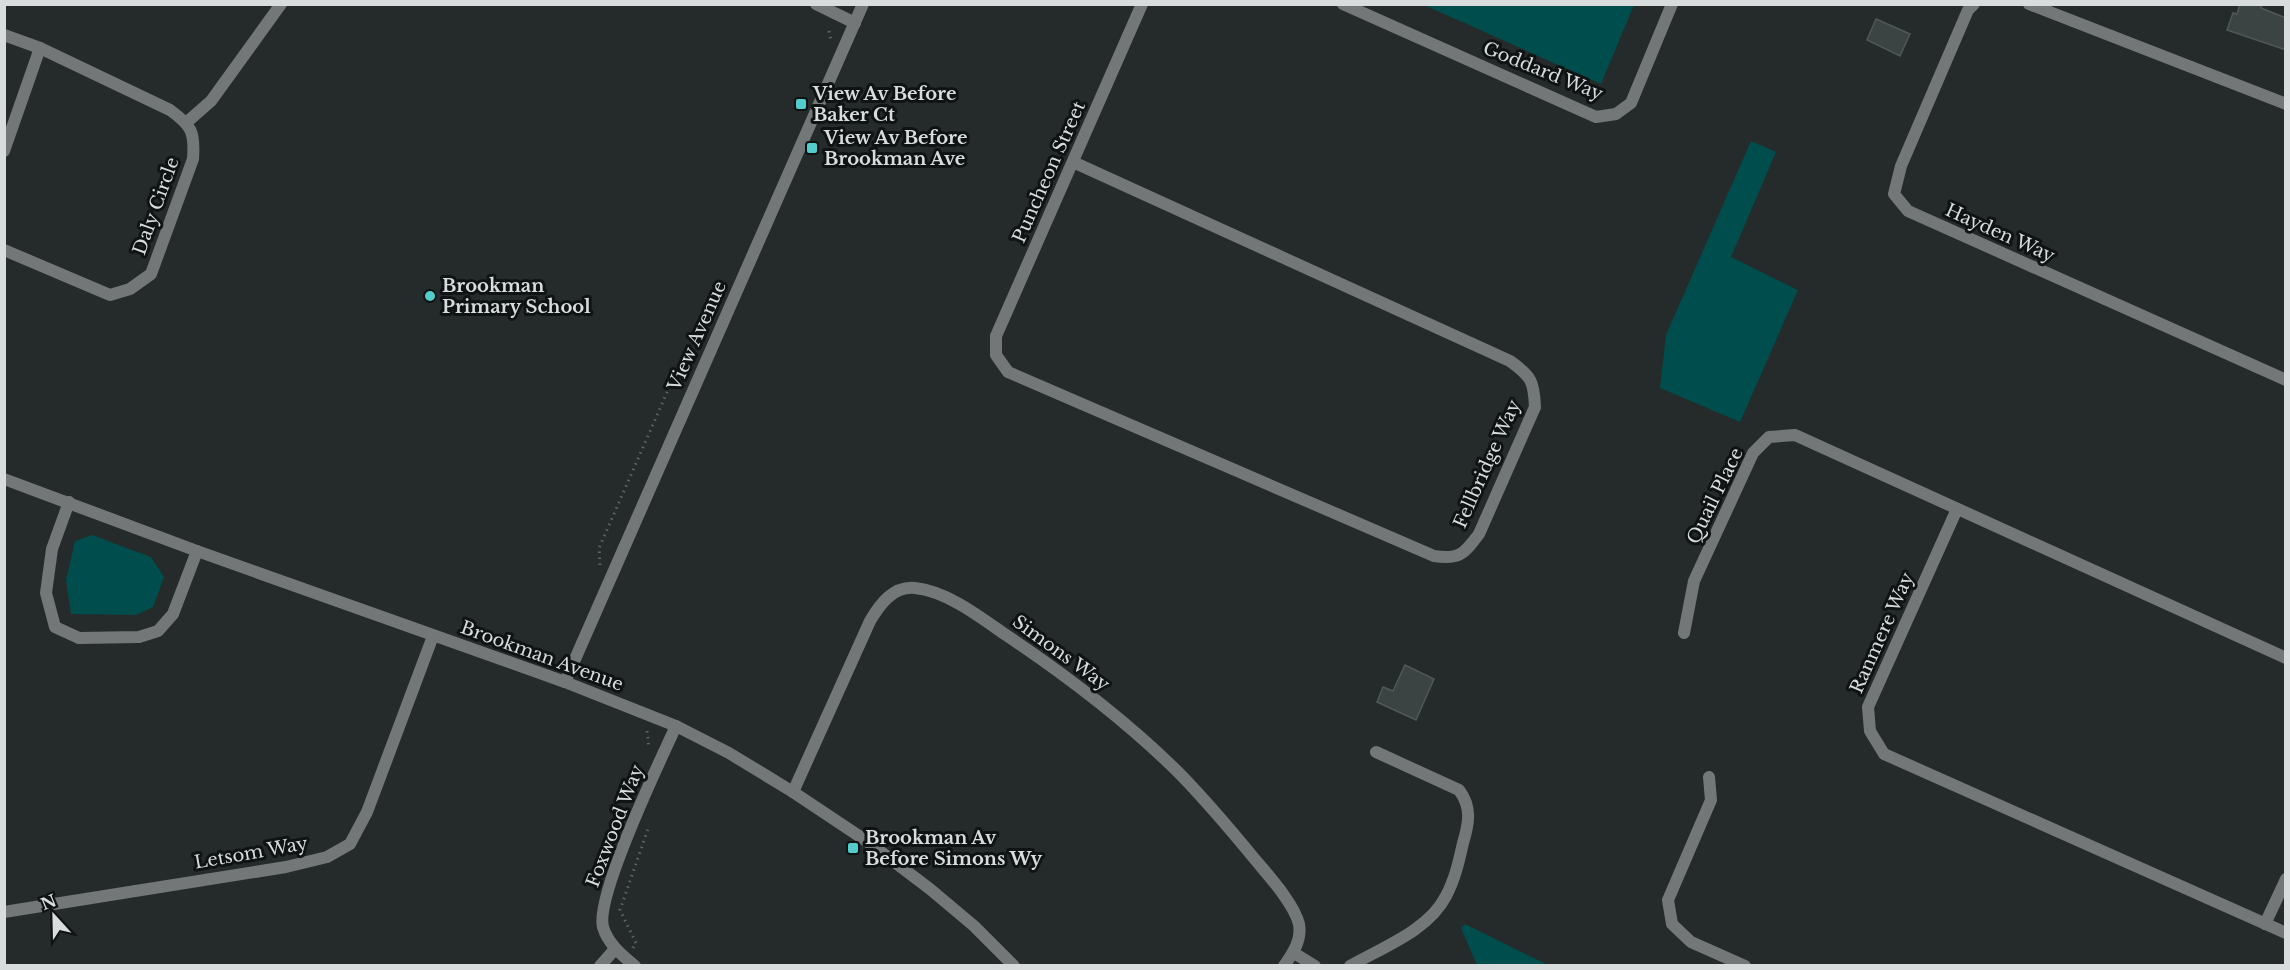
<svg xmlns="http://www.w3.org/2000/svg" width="2290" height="970" viewBox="0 0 2290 970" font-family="'Libre Baskerville',serif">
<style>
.green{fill:#004d4d}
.building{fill:#3c4343;stroke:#505757;stroke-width:1.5}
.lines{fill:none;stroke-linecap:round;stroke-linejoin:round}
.path{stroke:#5e6464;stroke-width:3;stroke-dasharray:1.5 4.5;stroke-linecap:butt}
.minor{stroke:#747777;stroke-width:12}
.tertiary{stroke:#747777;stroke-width:12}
.poi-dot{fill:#52cdcc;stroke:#101313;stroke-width:2}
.labels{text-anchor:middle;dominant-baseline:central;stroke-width:6;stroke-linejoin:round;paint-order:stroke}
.street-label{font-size:18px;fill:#d8dcdc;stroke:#101313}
.poi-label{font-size:18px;font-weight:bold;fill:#d8dcdc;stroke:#101313;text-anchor:start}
</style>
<rect width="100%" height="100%" fill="#252b2b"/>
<g class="green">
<polygon points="1424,5 1634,5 1601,84"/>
<polygon points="1751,141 1776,152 1731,257 1798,290 1740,422 1660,388 1666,335"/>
<polygon points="92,535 151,557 164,577 153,607 136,615 71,614 66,580 75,541"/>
<polygon points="1465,924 1548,965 1477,965 1461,928"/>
</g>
<g class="building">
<polygon points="2240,4 2262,4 2261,8 2286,18 2286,50 2227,30 2233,13 2237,14"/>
<polygon points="1876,19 1910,34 1900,56 1867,40"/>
<polygon points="1405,665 1434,679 1416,720 1377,702 1383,687 1393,691"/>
</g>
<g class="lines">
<g class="path">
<polyline points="829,31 831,41"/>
<polyline points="600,565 599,548 675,374 688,367"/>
<polyline points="647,731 649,748"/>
<polyline points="633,948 636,943 620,910 648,829"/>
</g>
<g class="minor">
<polyline points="816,4 855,23"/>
<polyline points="1343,4 1596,117 1616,114 1631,103 1672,4"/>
<polyline points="1974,4 1968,10 1901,166 1894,194 1908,211 2286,380"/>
<polyline points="2029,4 2286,104"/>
<path d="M 4,35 L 40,48 L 170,110 C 192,126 195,132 193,159 L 151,274 L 130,289 L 110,295 L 4,250"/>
<polyline points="187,122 211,101 281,4"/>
<polyline points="4,151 40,48"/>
<path d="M 1073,162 L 1510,361 C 1531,376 1534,381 1535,407 L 1479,534 C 1464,554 1459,560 1434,556 L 1008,372 L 996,355 L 996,336 L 1142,4"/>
<polyline points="69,502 52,549 46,593 55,627 79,638 139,637 158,631 173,614 197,551"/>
<polyline points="1957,509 1868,707 1870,731 1884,754 2286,933"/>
<polyline points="1684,633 1694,581 1753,453 1769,437 1795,435 2286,658"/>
<polyline points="1709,777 1711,800 1668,900 1672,924 1691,942 1745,966"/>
<path d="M 793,792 L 870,621 C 880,604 893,586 915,588 C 946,591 979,616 1003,633 C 1066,675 1127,721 1181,775 C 1206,801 1230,829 1253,857 C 1267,874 1294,903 1299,924 C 1302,940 1293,953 1284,966"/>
<polyline points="4,912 286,867 327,857 350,844 367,812 433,636"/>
<polyline points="2265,924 2286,879"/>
<polyline points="1294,953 1315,966"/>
<polyline points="600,966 615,949"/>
<path d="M 635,966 C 622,955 608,944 603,927 C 595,896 660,761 676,726"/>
<path d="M 1350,966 C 1383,947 1428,931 1446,896 C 1455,879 1459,861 1463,843 C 1469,823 1472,807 1459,790 L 1376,752"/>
</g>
<g class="tertiary">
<polyline points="4,479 197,551 565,682 676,726 729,753 793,792 868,842 930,889 974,926 1014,966"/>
<polyline points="565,682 863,4"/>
</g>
</g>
<g class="poi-dot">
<rect x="795" y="98" width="12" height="12" rx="3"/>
<rect x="806" y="142" width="12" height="12" rx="3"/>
<circle cx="430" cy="296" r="6"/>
<rect x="847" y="842" width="12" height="12" rx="3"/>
</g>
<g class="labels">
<g class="street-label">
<text transform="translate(1543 71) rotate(22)">Goddard Way</text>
<text transform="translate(1049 172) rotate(-66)">Puncheon Street</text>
<text transform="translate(156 206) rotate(-70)">Daly Circle</text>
<text transform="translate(2000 233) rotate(24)">Hayden Way</text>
<text transform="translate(697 336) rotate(-66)">View Avenue</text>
<text transform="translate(1487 464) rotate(-66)">Fellbridge Way</text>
<text transform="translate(1715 496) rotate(-64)">Quail Place</text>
<text transform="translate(1882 633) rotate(-66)">Ranmere Way</text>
<text transform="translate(1061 653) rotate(36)">Simons Way</text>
<text transform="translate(542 656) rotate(20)">Brookman Avenue</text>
<text transform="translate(615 826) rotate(-69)">Foxwood Way</text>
<text transform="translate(251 853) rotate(-10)">Letsom Way</text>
</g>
<g class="poi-label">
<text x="813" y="94">View Av Before<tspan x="813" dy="21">Baker Ct</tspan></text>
<text x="824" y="138">View Av Before<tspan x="824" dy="21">Brookman Ave</tspan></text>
<text x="442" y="286">Brookman<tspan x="442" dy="21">Primary School</tspan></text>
<text x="865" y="838">Brookman Av<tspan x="865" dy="21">Before Simons Wy</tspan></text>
</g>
</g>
<rect width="2290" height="970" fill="none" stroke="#d8dcdc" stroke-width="12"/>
<g transform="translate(54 916) rotate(338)" stroke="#101313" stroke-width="4.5" paint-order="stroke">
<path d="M0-4.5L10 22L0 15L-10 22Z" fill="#d8dcdc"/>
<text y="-9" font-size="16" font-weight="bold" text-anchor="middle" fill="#d8dcdc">N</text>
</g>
</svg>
